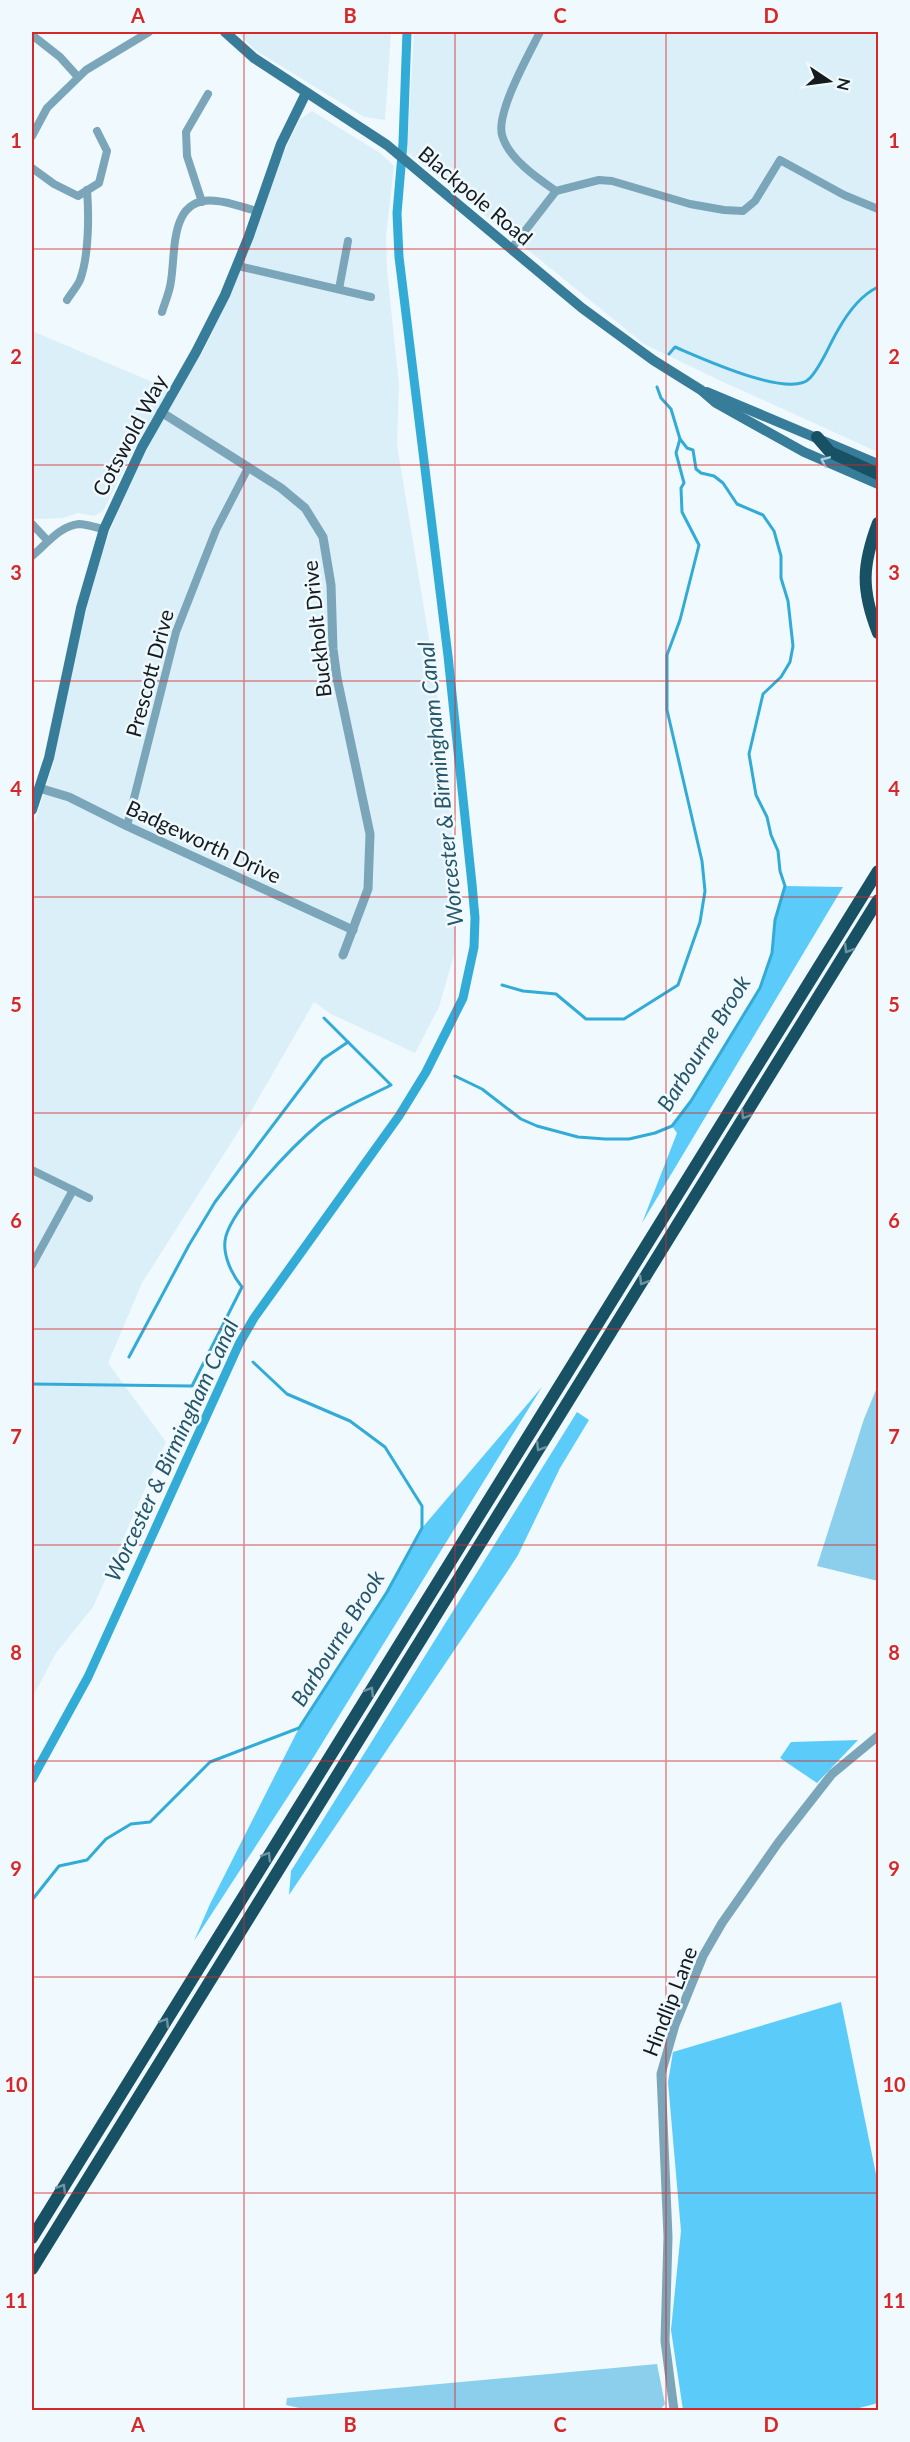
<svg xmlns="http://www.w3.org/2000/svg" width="910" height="2442" viewBox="0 0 910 2442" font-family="Lato,sans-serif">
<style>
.built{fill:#dbeff8}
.green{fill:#8bcfed}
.forest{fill:#5bccf9}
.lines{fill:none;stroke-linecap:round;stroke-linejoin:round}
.stream{stroke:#33abd7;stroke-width:3}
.canal{stroke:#33abd7;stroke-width:9}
.minor{stroke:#7ba5b9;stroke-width:8}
.tertiary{stroke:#7ba5b9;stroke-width:9}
.secondary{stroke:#377d99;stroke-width:10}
.trunk{stroke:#185064;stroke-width:12}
.oneway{stroke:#afcedb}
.oneway2{stroke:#6e94a2}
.grid{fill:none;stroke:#d62828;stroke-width:1.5;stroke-opacity:0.55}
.labels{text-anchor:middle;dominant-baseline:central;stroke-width:5;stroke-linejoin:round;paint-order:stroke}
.street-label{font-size:21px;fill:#151b1e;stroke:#eff9fe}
.water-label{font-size:22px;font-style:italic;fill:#265669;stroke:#eff9fe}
.neatline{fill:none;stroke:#d62828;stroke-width:2}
.grid-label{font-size:20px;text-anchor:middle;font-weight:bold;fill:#d62828}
</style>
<rect width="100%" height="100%" fill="#eff9fe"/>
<g class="built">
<polygon points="237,32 391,32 385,120 364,117 255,50"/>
<polygon points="414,32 878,32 878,452 721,381 644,344 407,152"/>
<polygon points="312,111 380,153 394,166 386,236 387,270 399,385 397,445 435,675 452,836 457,902 454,955 439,1007 415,1053 331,1014 314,1002 250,1113 142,1283 108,1363 166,1442 93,1607 56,1653 32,1698 32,830 53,765 72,668 95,574 109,533 135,472 165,414 202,353 227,302 251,243 271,181 288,143 300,119"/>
<polygon points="32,331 169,389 133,451 103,511 94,516 78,513 63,518 35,519 32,516"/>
</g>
<g class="green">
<polygon points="878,1385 878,1581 817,1566 864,1419"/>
<polygon points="657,2364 665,2404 660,2410 308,2410 286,2405 287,2398"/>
</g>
<g class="forest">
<polygon points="785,886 843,887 642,1223 677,1133 672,1126 691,1101 760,988 772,953 775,920"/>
<polygon points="542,1387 313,1758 194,1941 210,1904 299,1728 387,1592 422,1528"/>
<polygon points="577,1412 589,1420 560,1468 518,1555 507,1572 289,1895 291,1871"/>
<polygon points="858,1740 817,1783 780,1758 791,1742"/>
<polygon points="841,2002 878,2184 878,2403 852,2410 683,2410 671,2330 681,2231 668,2082 673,2052"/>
</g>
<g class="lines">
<g class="stream">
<path d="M 669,354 L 675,347 C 699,357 791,400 810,378 C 822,365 829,345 838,330 C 847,314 861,295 878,287"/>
<polyline points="502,985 523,991 556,994 586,1019 624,1019 678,985 700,922 705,891 702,861 667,710 667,655 680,620 699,545 682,512 681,488 684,483 676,453 680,439"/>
<polyline points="324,1018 348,1042"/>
<polyline points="455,1076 482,1089 521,1119 537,1126 578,1137 605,1139 629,1139 655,1133 672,1126 691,1101 760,988 772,953 775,920 785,886 780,871 778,851 771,835 767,817 756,795 749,754 763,694 781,677 790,662 793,646 788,601 781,578 781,556 774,531 763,515 737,504 723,483 714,476 701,473 696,469 693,450 687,448 680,439 671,409 661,398 657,387"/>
<path d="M 32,1384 L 192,1386 L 242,1287 C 233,1276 223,1257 225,1241 C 228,1212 295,1144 319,1124 C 334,1111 372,1095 391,1085 L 348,1042 L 323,1059 L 215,1202 L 189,1245 L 129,1357"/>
<polyline points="32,1900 59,1866 87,1860 106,1839 131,1824 150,1822 210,1762 299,1728 387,1592 422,1528 422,1506 385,1447 350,1421 287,1394 253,1362"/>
</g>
<polyline class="canal" points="32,1779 88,1677 239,1344 254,1318 399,1116 426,1072 463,998 474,947 475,918 472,884 448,656 399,257 397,213 403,143 407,32"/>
<g class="minor">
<path d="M 540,32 C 529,54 496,112 502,135 C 508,158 537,178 556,191"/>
<polyline points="32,35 60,57 78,77"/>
<polyline points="32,136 47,108 86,70 149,32"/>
<polyline points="32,168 54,184 78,196 99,183 107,151 97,131"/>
<polyline points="202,202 187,156 186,132 208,94"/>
<polyline points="511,249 556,191 599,180 612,181 690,204 724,210 743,211 755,201 780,160 844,195 878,209"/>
<polyline points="238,266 371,297"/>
<polyline points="339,289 348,241"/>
<path d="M 67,300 C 71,293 77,287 80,280 C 89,256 89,215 87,190"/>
<path d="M 162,312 C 165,302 170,291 171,281 C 176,250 169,195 217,201 C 230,202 244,208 257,211"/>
<polyline points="32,524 47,540"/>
<path d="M 32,556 C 46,545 59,526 79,524 C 87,524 96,528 104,529"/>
<polyline points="127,826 176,632 216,530 248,468"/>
<polyline points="32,1170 89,1198"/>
<polyline points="32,1265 73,1190"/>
</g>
<g class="tertiary">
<polyline points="161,412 281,488 305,508 323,537 331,585 333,649 337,678 370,834 368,889 343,955"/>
<polyline points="39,788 69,797 127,826 353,930"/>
<polyline points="674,2410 665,2341 668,2237 661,2074 675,2025 703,1956 722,1923 778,1843 832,1774 878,1736"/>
</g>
<g class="secondary">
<polyline points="225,32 254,58 387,145 582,308 653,360 701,390 716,403 804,452 878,484"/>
<polyline points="707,392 878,464"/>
<polyline points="32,810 49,758 81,608 104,529 142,447 196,352 225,295 249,236 281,144 306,93"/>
</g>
<g class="trunk">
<polyline points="817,437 830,452 878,474"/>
<path d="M 878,523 C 862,565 861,590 878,633"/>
<polyline points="32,2238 878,871"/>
<polyline points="32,2269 878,900"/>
</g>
</g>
<defs><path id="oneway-chevron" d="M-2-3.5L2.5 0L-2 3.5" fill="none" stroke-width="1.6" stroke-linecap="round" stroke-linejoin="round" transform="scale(1.5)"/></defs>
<use class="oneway" href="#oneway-chevron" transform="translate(825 461) rotate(-157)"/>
<g class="oneway2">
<use href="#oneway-chevron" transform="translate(848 949) rotate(122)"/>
<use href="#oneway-chevron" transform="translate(745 1115) rotate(122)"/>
<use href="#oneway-chevron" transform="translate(643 1281) rotate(122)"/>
<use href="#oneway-chevron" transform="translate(540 1447) rotate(122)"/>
<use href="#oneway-chevron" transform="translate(370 1691) rotate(-58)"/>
<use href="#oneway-chevron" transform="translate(267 1856) rotate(-58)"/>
<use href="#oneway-chevron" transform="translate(165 2022) rotate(-58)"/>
<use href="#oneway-chevron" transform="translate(62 2188) rotate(-58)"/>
</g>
<path class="grid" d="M 244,32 L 244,2410M 455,32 L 455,2410M 666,32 L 666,2410M 32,249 L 878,249M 32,465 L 878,465M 32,681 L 878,681M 32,897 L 878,897M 32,1113 L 878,1113M 32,1329 L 878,1329M 32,1545 L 878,1545M 32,1761 L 878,1761M 32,1977 L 878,1977M 32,2193 L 878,2193"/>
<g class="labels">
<g class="street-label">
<text transform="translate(476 195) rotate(40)">Blackpole Road</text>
<text transform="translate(129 435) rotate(-62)">Cotswold Way</text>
<text transform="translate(316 629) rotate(-96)">Buckholt Drive</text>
<text transform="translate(149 673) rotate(-75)">Prescott Drive</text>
<text transform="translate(204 841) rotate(25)">Badgeworth Drive</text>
<text transform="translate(669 2001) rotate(-69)">Hindlip Lane</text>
</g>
<g class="water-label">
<text transform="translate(440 784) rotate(-96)">Worcester &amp; Birmingham Canal</text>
<text transform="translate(703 1043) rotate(-58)">Barbourne Brook</text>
<text transform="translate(171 1450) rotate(-65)">Worcester &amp; Birmingham Canal</text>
<text transform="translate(337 1638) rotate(-58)">Barbourne Brook</text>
</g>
</g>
<rect width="910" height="2442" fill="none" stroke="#eff9fe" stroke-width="66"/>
<g transform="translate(829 81) rotate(103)" stroke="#eff9fe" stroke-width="4.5" paint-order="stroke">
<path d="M0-4.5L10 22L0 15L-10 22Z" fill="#151b1e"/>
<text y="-9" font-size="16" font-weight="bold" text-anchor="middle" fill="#151b1e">N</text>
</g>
<rect x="33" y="33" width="844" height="2376" class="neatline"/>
<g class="grid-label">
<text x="138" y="23">A</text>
<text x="350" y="23">B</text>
<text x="560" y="23">C</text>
<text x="771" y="23">D</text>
<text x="16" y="148">1</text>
<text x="894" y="148">1</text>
<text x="16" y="364">2</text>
<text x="894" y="364">2</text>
<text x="16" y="580">3</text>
<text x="894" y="580">3</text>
<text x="16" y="796">4</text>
<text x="894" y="796">4</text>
<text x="16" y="1012">5</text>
<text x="894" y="1012">5</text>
<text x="16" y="1228">6</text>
<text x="894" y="1228">6</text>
<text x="16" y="1444">7</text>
<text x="894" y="1444">7</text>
<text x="16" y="1660">8</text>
<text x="894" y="1660">8</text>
<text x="16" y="1876">9</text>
<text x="894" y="1876">9</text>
<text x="16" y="2092">10</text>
<text x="894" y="2092">10</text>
<text x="16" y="2308">11</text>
<text x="894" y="2308">11</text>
<text x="138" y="2432">A</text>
<text x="350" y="2432">B</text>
<text x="560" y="2432">C</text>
<text x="771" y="2432">D</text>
</g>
</svg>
